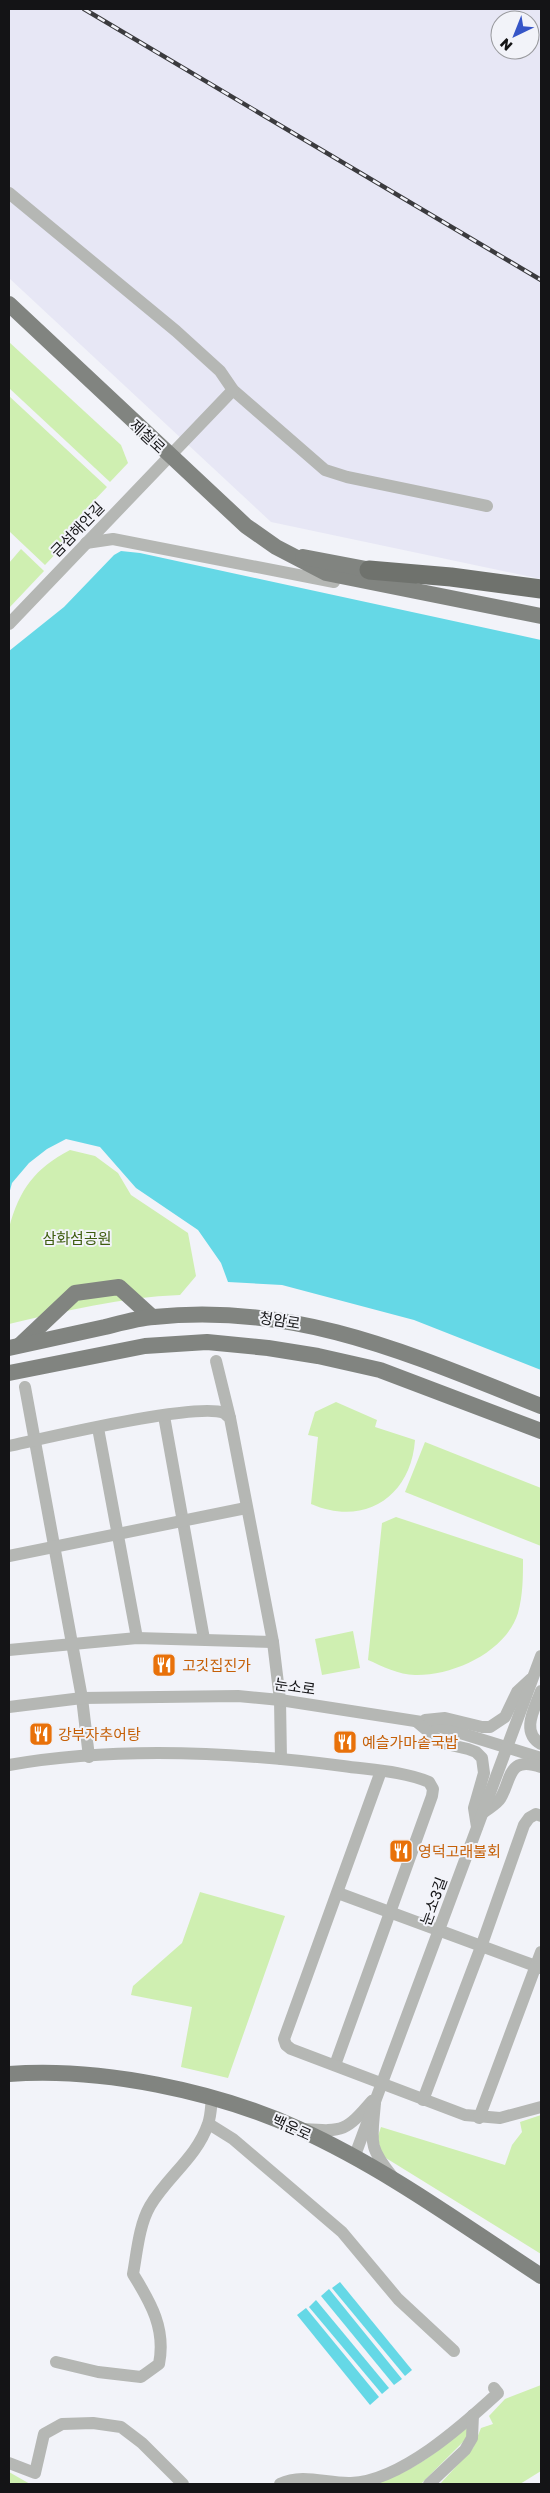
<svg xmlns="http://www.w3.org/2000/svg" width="550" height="2493" viewBox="0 0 550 2493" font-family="'Golos Text','Noto Sans KR',sans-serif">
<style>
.built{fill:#e7e7f5;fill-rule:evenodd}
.green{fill:#cfefb1}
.water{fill:#65d8e6}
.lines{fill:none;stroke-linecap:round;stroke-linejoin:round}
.minor{stroke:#b5b7b4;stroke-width:12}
.major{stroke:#818480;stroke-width:16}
.highway{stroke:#6f726d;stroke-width:19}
.rail-casing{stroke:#3b3b3e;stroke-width:4.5}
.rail{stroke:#f2f3f9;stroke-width:2.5;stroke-dasharray:8;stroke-linecap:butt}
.labels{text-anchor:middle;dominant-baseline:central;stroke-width:4;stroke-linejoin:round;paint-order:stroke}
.street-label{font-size:15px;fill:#141416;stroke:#f2f3f9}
.park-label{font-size:15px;fill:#3d5c0e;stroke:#f2f3f9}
.food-label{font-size:15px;fill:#c56008;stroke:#f2f3f9;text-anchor:start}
</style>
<rect width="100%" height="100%" fill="#f2f3f9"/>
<path class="built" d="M 9,9 L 541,9 L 541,579 L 271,522 L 9,278 ZM 500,20 L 530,20 L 530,50 L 500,50 Z"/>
<g class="green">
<polygon points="9,342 121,445 128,463 110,482 9,388"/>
<polygon points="9,396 107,487 68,528 63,546 45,565 9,531"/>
<polygon points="21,549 44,571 9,608 9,563"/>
<path d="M 70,1150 L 95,1156 L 118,1173 L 131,1195 L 188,1233 L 196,1276 L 180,1295 C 122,1297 65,1311 9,1324 L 9,1228 C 19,1190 35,1168 70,1150 Z"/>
<path d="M 336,1402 L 377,1420 L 375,1427 L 415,1440 C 411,1497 364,1527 311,1504 L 318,1437 L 308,1435 L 315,1412 Z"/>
<polygon points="425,1442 541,1488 541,1546 405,1492"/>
<path d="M 396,1517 L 523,1559 C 523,1577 523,1595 518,1613 C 506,1652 453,1676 415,1675 C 399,1675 382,1666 368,1660 L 382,1523 Z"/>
<polygon points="353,1631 360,1668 322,1675 315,1639"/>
<polygon points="200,1892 285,1916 228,2078 181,2067 192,2007 131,1995 133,1986 182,1943"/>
<polygon points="541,2115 541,2254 381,2155 378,2136 381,2127 505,2165 512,2145 522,2132 520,2122"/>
<polygon points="541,2385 541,2471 520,2484 440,2484 473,2448 481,2428 493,2424 489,2416 505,2399"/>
<path d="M 468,2427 L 466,2439 L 421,2484 L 369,2484 C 407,2477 438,2451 468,2427 Z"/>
<polygon points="9,2472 30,2484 9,2484"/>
</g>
<g class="water">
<polygon points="121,551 140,553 541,640 541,1370 414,1320 282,1285 228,1282 221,1263 198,1230 136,1188 100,1147 66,1139 47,1149 29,1163 12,1183 9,1194 9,651 64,607 114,555"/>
<polygon points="340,2282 412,2370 405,2376 332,2288"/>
<polygon points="329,2289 402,2379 394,2385 321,2296"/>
<polygon points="316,2300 389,2388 382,2394 309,2307"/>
<polygon points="306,2308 379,2397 370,2405 297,2315"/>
</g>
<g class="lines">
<g class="minor">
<polyline points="9,193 176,331 220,371 233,390 325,470 347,477 487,506"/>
<polyline points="86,543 113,539 334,582"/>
<polyline points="9,624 233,390"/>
<polyline points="216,1361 230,1418"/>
<polyline points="25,1387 82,1698 89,1757"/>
<polyline points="164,1416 204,1639"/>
<polyline points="98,1428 137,1638"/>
<path d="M 9,1446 C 46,1438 196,1402 224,1413 C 225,1414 229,1417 230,1418 L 273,1642 L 280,1700 L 281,1759"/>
<polyline points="9,1556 246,1508"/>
<polyline points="9,1650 137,1638 273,1642"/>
<path d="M 541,1691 C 535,1708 520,1732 541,1744"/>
<polyline points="9,1707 82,1698 238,1696 280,1700 428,1723 541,1758"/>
<polyline points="425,1720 445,1718 482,1727 490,1727 505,1717 517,1692 531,1679"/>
<polyline points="417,1722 442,1743 468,1749 476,1752 482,1758 484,1773 474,1808 477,1827"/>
<path d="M 9,1765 C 116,1746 235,1752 343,1766 C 371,1770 403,1771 429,1782 L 433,1789 L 432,1796 L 335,2065"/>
<polyline points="381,1771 284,2039 286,2045 291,2049 465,2115 500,2118 541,2107"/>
<path d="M 484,1812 C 489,1808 497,1804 500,1799 C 512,1780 507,1755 541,1767"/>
<polyline points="338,1893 541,1968"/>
<polyline points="423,2100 481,1947 524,1825 529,1818 536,1814 541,1816"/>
<polyline points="479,2118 541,1952"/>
<polyline points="209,2124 233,2139 342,2232 398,2299 454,2351"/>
<path d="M 304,2129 C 344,2132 346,2131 372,2101 L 375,2103 C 372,2140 367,2146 392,2176"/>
<polyline points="354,2158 541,1656"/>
<path d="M 56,2362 L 98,2372 L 141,2377 L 159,2364 C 166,2329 151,2303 133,2274 C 137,2252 139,2225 150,2206 C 167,2177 197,2157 208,2124 C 211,2116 211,2106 212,2097"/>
<polyline points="9,2463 35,2473 44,2434 62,2424 93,2423 121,2427 142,2443 183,2484"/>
<path d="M 280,2484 C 303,2473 327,2484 351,2483 C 401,2481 462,2426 498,2393 L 494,2388"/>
<polyline points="429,2484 465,2450 472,2438 473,2415"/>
</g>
<g class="major">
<polyline points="9,304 246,526 276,547 326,573 541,616"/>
<polyline points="303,557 382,572"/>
<polyline points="20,1345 75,1293 119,1287 152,1317"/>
<path d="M 9,1348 C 41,1341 73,1334 105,1327 C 121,1323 138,1318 154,1317 C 297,1302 412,1355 541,1406"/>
<polyline points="9,1373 145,1346 207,1342 268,1348 318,1356 380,1370 541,1431"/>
<path d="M 9,2074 C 100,2067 216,2091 299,2129 C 385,2168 463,2225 541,2276"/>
</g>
<polyline class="highway" points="369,570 451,577 541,589"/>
<g class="rail-casing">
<polyline id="rail" points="84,9 541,280"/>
</g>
<use href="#rail" class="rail"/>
</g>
<defs>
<g id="restaurant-square" transform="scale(1.25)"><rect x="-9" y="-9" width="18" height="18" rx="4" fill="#e8710a" stroke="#f2f3f9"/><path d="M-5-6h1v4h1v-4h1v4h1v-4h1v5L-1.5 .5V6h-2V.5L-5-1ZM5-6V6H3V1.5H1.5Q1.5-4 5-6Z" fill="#fff"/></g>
</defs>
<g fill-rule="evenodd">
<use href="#restaurant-square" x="164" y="1665"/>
<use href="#restaurant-square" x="41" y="1734"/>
<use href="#restaurant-square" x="345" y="1742"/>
<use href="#restaurant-square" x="401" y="1851"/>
</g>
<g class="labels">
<g class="street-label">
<text transform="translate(148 436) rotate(43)">제철로</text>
<text transform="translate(77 529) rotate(-46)">금섬해안길</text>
<text transform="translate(280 1320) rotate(9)">청암로</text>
<text transform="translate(295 1686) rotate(8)">눈소로</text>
<text transform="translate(433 1901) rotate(-70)">눈소3길</text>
<text transform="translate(292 2127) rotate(24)">백운로</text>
</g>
<g class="park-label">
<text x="77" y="1238">삼화섬공원</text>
</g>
<g class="food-label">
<text x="182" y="1665">고깃집진가</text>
<text x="58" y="1734">강부자추어탕</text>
<text x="362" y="1742">예슬가마솥국밥</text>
<text x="418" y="1851">영덕고래불회</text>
</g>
</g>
<rect width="550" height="2493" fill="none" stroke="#141416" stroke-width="20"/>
<g transform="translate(515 35) rotate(223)"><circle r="24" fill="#f2f3f9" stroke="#999a9e"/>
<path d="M0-4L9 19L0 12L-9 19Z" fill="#3655c7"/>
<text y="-8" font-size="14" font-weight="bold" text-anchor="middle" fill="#141416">N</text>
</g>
</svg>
